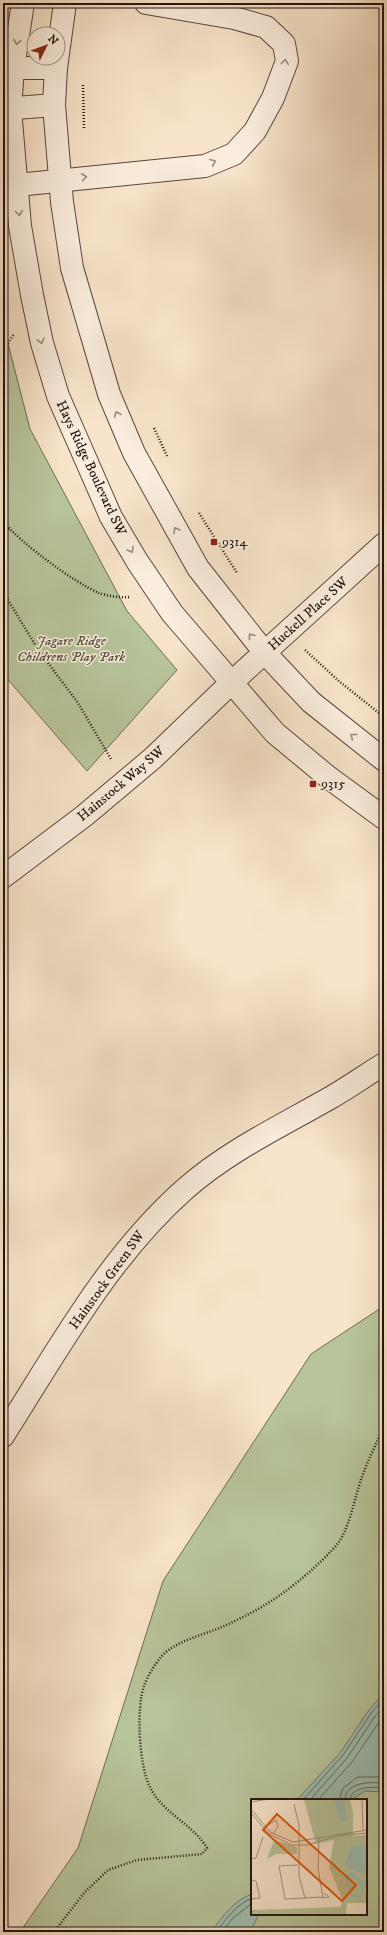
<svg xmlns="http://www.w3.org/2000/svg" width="387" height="1935" viewBox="0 0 387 1935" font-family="'IM FELL DW Pica',serif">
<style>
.green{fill:#b8c59b;stroke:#6c6c54;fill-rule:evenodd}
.water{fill:#9ebfb1;stroke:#6c7a70}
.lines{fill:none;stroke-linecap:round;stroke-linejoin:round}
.shore{stroke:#606960;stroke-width:1}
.minor-casing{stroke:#57473d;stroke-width:24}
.path{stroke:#21130e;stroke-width:2.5;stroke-dasharray:1 2;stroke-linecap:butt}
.minor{stroke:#faeddd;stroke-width:22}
.oneway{stroke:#988b80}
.poi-dot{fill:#8f2418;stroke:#faeddd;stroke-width:1.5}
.labels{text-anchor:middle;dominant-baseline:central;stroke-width:3;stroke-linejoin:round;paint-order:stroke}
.street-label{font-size:14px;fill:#21130e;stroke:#faeddd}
.poi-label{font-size:14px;fill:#21130e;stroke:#faeddd;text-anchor:start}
.park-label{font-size:14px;font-style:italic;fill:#56513f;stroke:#faeddd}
.inset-road{fill:none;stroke:#a2907f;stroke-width:1}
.view{fill:#de560c;fill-opacity:0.15;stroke:#de560c;stroke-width:2}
.inset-edge{fill:none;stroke:#21130e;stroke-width:2}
</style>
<rect width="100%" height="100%" fill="#f8e4ca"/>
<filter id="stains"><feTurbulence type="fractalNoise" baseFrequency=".005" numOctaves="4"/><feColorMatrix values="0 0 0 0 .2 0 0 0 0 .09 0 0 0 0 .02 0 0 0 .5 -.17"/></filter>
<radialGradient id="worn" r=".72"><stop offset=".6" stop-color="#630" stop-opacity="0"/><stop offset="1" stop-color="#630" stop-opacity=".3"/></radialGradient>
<g class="green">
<polygon points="3,324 30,429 127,611 177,670 87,771 3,674"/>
<path d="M 384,1306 L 384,1932 L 20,1932 L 78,1848 L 163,1581 L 311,1354 ZM 252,1800 L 366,1800 L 366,1914 L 252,1914 Z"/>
</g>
<g class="water">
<polygon points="384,1693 384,1792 365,1791 351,1800 297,1800 340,1753 369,1710"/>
<path d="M 252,1894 L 252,1914 L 259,1914 L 250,1932 L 211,1932 C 222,1917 234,1900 252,1894 Z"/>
</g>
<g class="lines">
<g class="shore">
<polyline points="303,1800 343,1755 372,1712 384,1699"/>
<polyline points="310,1800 347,1758 376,1715 384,1707"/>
<polyline points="318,1800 352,1762 384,1715"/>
<polyline points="339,1800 343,1788 358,1777 384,1777"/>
<path d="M 345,1800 C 346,1781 371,1782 384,1783"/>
<path d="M 350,1800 C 352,1785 373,1787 384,1788"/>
<path d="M 216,1932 C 226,1919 237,1904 252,1898"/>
<polyline points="222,1932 232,1919 252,1903"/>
</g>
<g class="minor-casing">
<g id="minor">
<polyline points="23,3 13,68 10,109 20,226 32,295 42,343 58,396 111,517 137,561 172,613 275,733 328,777 384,818"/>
<polyline points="65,3 56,68 54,105 62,202 72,268 109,394 134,453 198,568 265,653 311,702 384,760"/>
<polyline points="3,68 56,68"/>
<polyline points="3,109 54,105"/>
<polyline points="17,185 205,166 234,154 255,131 273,98 287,61 284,44 266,27 234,18 146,3"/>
<polyline points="3,877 84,816 153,758 231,683 384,544"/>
<path d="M 3,1436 C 58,1350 108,1257 185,1189 C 228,1151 281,1126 330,1098 C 349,1087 366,1075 384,1064"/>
</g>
</g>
<g class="path">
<polyline points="83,85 84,128"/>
<polyline points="3,351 14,334"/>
<polyline points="154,428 168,458"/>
<polyline points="199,513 237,573"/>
<path d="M 3,521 C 19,542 75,583 99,593 C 107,596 121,598 130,597"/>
<polyline points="3,532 9,529"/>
<polyline points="3,592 39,651 78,703 111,759"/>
<polyline points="305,650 340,682 384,717"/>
<path d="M 54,1932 L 84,1893 L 108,1870 L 137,1860 L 202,1854 L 207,1848 C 193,1824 162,1813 150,1787 C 139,1766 136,1708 144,1686 C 147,1677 155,1664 161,1657 C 174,1642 199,1636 217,1629 C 227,1625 237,1620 247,1615 C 280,1598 310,1574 335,1547 C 350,1530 354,1498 362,1477 C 368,1460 376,1444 384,1427"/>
</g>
<use href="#minor" class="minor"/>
</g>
<defs><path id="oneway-chevron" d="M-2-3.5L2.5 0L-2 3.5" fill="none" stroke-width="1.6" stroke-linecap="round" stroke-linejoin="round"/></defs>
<g class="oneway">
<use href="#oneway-chevron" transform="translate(17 42) rotate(99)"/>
<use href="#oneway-chevron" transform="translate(285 62) rotate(-83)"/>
<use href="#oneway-chevron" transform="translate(213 162) rotate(-23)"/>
<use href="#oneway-chevron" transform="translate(84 177) rotate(-7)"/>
<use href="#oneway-chevron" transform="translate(19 213) rotate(85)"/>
<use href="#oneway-chevron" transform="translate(41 341) rotate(77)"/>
<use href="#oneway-chevron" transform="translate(117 414) rotate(-113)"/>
<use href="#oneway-chevron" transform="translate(176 530) rotate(-120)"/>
<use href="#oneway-chevron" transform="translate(131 550) rotate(60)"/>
<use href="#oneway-chevron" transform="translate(251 636) rotate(-128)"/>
<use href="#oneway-chevron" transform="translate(353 736) rotate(-141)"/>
</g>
<g class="poi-dot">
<rect x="210" y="538" width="8" height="8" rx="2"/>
<rect x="309" y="780" width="8" height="8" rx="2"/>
</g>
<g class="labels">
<g class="street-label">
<text transform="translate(91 468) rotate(65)">Hays Ridge Boulevard SW</text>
<text transform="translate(308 614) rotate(-42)">Huckell Place SW</text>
<text transform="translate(121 784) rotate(-40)">Hainstock Way SW</text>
<text transform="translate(107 1280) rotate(-54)">Hainstock Green SW</text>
</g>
<g class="poi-label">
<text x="222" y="542">9314</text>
<text x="321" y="784">9315</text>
</g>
<g class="park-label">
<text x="71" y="641">Jagare Ridge<tspan x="71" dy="16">Childrens Play Park</tspan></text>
</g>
</g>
<g transform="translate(251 1799)">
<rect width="116" height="116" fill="#f8e4ca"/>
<path d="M 53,0 L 99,1 L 102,13 L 102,37 L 116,36 L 116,104 L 96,104 L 95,116 L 0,116 L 0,111 L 89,108 L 92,102 L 78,68 L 83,41 L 65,45 ZM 23,41 L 46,48 L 46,55 L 25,55 L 16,60 Z" fill="#b8c59b"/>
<path d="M 83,0 L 93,0 L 96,21 L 94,23 L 89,21 ZM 110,45 L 116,48 L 114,75 L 100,70 L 94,65 L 100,47 ZM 101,73 L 115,85 L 110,99 L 102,99 L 99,95 L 98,90 L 104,96 L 109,96 L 112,92 L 104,79 L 99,80 L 98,88 L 96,87 L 95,76 Z" fill="#9ebfb1"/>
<path class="inset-road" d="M 111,0 L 112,31M 0,3 L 18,0M 43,5 L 48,26 L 48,77 L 54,99M 0,10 L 19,33 L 42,43 L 116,31M 0,14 L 17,34 L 40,46 L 56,46 L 86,37 L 116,34M 14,28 L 25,21 L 27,27 L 22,35M 0,60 L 5,59 L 12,38M 47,66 L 28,67 L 34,100 L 72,98 L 67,70 L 68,39M 0,81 L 5,82 L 9,99 L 0,100M 71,99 L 78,98 L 73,94"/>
<path class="view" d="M 26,15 L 105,86 L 91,102 L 12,31 Z"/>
<rect width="116" height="116" class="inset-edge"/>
</g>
<rect width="387" height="1935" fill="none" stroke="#f8e4ca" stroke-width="16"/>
<rect x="4" y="4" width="379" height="1927" fill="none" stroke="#21130e" stroke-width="2"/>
<rect x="8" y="8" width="371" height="1919" fill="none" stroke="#21130e"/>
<g transform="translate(46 46) rotate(48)"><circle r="19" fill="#faeddd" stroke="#a3968a"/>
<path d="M0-3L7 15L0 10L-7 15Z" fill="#8f2418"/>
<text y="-6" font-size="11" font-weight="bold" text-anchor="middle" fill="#21130e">N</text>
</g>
<rect width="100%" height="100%" filter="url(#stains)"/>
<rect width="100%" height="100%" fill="url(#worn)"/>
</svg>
